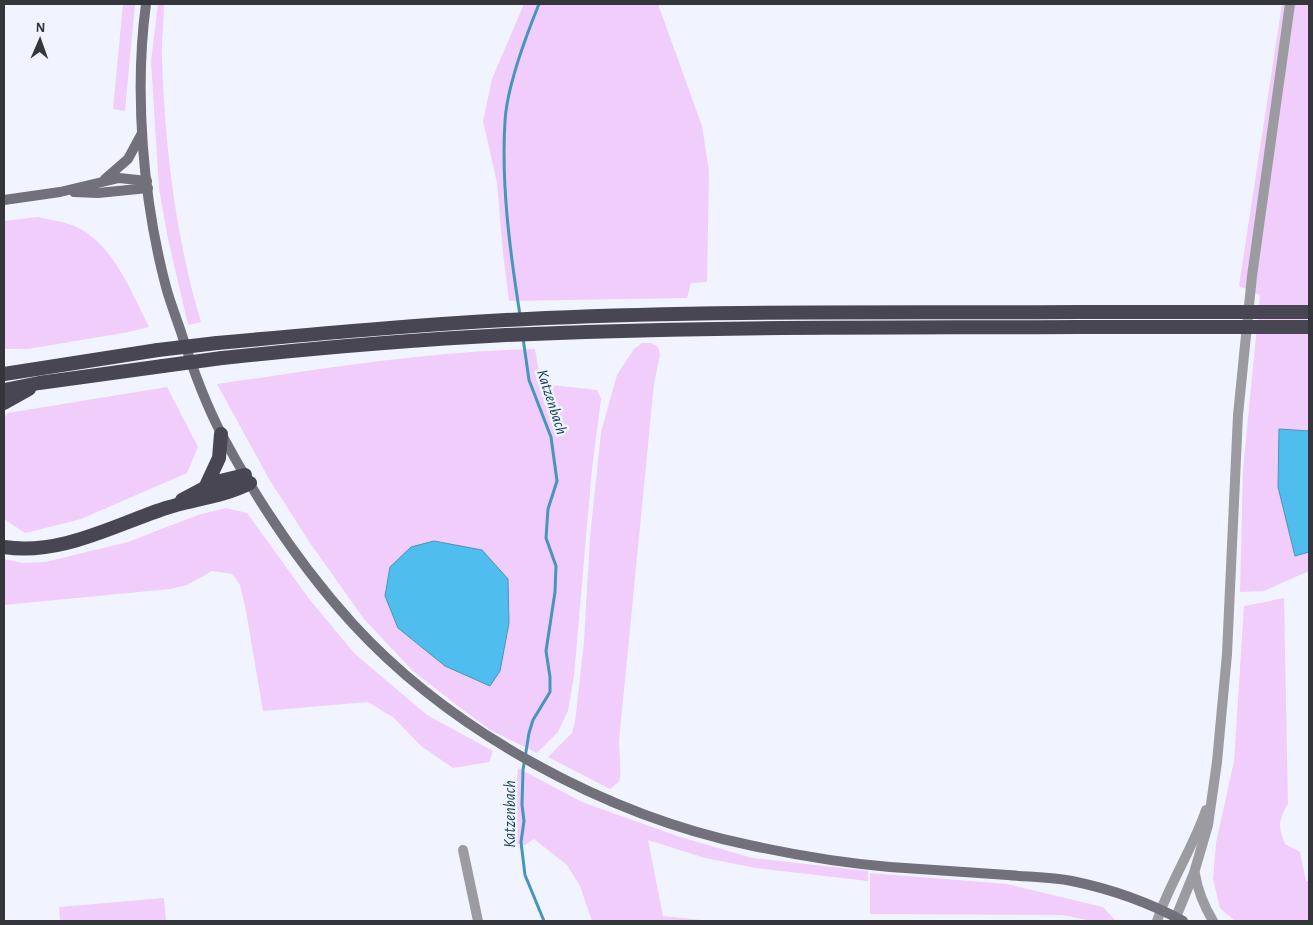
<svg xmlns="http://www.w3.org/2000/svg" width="1313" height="925" viewBox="0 0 1313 925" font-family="'Alegreya Sans',sans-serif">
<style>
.green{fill:#f1cdfc;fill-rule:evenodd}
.water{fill:#4fbeef;stroke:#4795b9}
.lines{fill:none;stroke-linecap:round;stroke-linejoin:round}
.stream{stroke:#4795b9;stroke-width:3}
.minor{stroke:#9c9ba2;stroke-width:10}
.tertiary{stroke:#9c9ba2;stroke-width:10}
.secondary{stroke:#72707b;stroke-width:10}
.trunk{stroke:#494653;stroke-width:14}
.trunk-bridge{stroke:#494653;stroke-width:14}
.labels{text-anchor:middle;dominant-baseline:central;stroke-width:5;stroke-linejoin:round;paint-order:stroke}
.water-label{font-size:16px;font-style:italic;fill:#134357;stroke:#f1f4ff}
</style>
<rect width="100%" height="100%" fill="#f1f4ff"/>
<g class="green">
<polygon points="123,4 135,4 125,111 113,109"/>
<path d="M 158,4 L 164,4 C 164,23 161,42 162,61 C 165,147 176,240 201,322 L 188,325 L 168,239 L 159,189 L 151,61 Z"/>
<polygon points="524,4 658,4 702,126 709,171 707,282 691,283 687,298 509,301 503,253 497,183 483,121 492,79"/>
<polygon points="1282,4 1309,4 1309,431 1279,429 1296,556 1309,552 1309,571 1264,591 1240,592 1243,469 1260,295 1239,286"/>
<path d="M 38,217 C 49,220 61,221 72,225 C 112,241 131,291 149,327 L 129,332 L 28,349 L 4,349 L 4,221 Z"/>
<path d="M 642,343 L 651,343 L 658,347 L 660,355 L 654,384 L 619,741 C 619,748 622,777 619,781 C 617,784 613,786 610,789 L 548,757 L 572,733 L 575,722 L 584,642 L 590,537 L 601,432 L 617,375 L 634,349 Z"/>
<path d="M 535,349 L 539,372 L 551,385 L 597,390 L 601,399 L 592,469 L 574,676 L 568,711 L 558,732 L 537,753 L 490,730 L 458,706 L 413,671 L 364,619 L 310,543 L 269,479 L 217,384 C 322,369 428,351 535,349 ZM 385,596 L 445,666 L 398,628 Z"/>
<polygon points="167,387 198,447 187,473 81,519 25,533 4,519 4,417 8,413"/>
<polygon points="226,508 247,513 310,600 355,654 427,715 493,751 489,762 453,768 421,746 394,718 368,702 263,711 246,611 240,585 232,574 212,571 187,585 170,589 4,605 4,559 22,563 45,562 128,542 198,515"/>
<path d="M 1284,598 L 1288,804 C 1278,821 1278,826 1285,844 L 1300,852 L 1306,881 L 1309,881 L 1309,921 L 1235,921 L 1220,908 L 1213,879 L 1216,843 L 1234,761 L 1244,606 Z"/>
<polygon points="518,768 582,802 677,836 752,858 868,871 868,881 756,868 705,858 648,840 663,916 711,921 592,921 580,886 567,865 534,839 525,845 511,843"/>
<polygon points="870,873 1007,884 1103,907 1116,921 1091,921 1063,915 870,914"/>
<polygon points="164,898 166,921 60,921 59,907"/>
</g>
<g class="water">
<polygon points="1279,429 1309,431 1309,552 1295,556 1278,487"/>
<polygon points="434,541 482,550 508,579 509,623 500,671 490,686 445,666 398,628 385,596 390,567 411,547"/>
</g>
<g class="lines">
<g class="stream">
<path d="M 520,315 C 510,252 501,184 505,121 C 507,86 526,36 539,4"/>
<polyline points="523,338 529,380 551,437 557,481 548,509 546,538 556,566 555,592 546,651 550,677 550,692 533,720 529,733 523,770 522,805 524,821 521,842 525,875 544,921"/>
</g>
<g class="minor">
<polyline points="463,850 478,921"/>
<polyline points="1157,921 1161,910"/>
</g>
<g class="tertiary">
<path d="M 1195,874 C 1198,892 1204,906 1213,921"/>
<path d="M 1161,910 C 1174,876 1194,845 1206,810"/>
<polyline points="1176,917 1194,873 1208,825 1217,762 1227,654 1238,415 1252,276 1290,4"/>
</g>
<g class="secondary">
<path d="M 146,4 C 134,93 143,200 166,287 C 170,302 176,317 181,332 C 192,367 205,403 222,435 C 258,502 302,568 353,624 C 452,732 606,815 749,845 C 795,855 843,863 890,867 C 929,870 969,872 1008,875 C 1029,877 1051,877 1072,881 C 1111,889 1148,902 1183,921"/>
<polyline points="105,179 128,159 142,133"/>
<polyline points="74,192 98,193 148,188"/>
<polyline points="4,200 60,192 119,178 147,181"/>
</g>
<g class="trunk">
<path d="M 217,343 C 326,333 436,323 546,318 C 723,310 902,313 1080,312"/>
<path d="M 222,358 C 316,348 411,340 506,335 C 697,326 888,328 1079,327"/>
<polyline points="4,374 158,350"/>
<polyline points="4,390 39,383 163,366"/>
<polyline points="4,403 29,389"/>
<polyline points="206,486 219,458 221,434"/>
<polyline points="182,500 216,482 245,475"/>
<path d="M 4,547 C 60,556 114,525 166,508 C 194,499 223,497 250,483"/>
</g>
<g class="trunk-bridge">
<polyline points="1080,312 1309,312"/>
<polyline points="1079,327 1309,327"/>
<polyline points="158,350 217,343"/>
<polyline points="163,366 222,358"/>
</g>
</g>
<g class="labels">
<g class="water-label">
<text transform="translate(552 402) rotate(72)">Katzenbach</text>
<text transform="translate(510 814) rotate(-90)">Katzenbach</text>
</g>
</g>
<rect width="1313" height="925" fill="none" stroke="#34363c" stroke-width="10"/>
<g transform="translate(40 40) rotate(2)" stroke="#f1f4ff" stroke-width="4" paint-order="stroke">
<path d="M0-4L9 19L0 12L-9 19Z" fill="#34363c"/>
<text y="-8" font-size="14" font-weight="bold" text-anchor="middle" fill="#34363c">N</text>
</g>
</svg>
